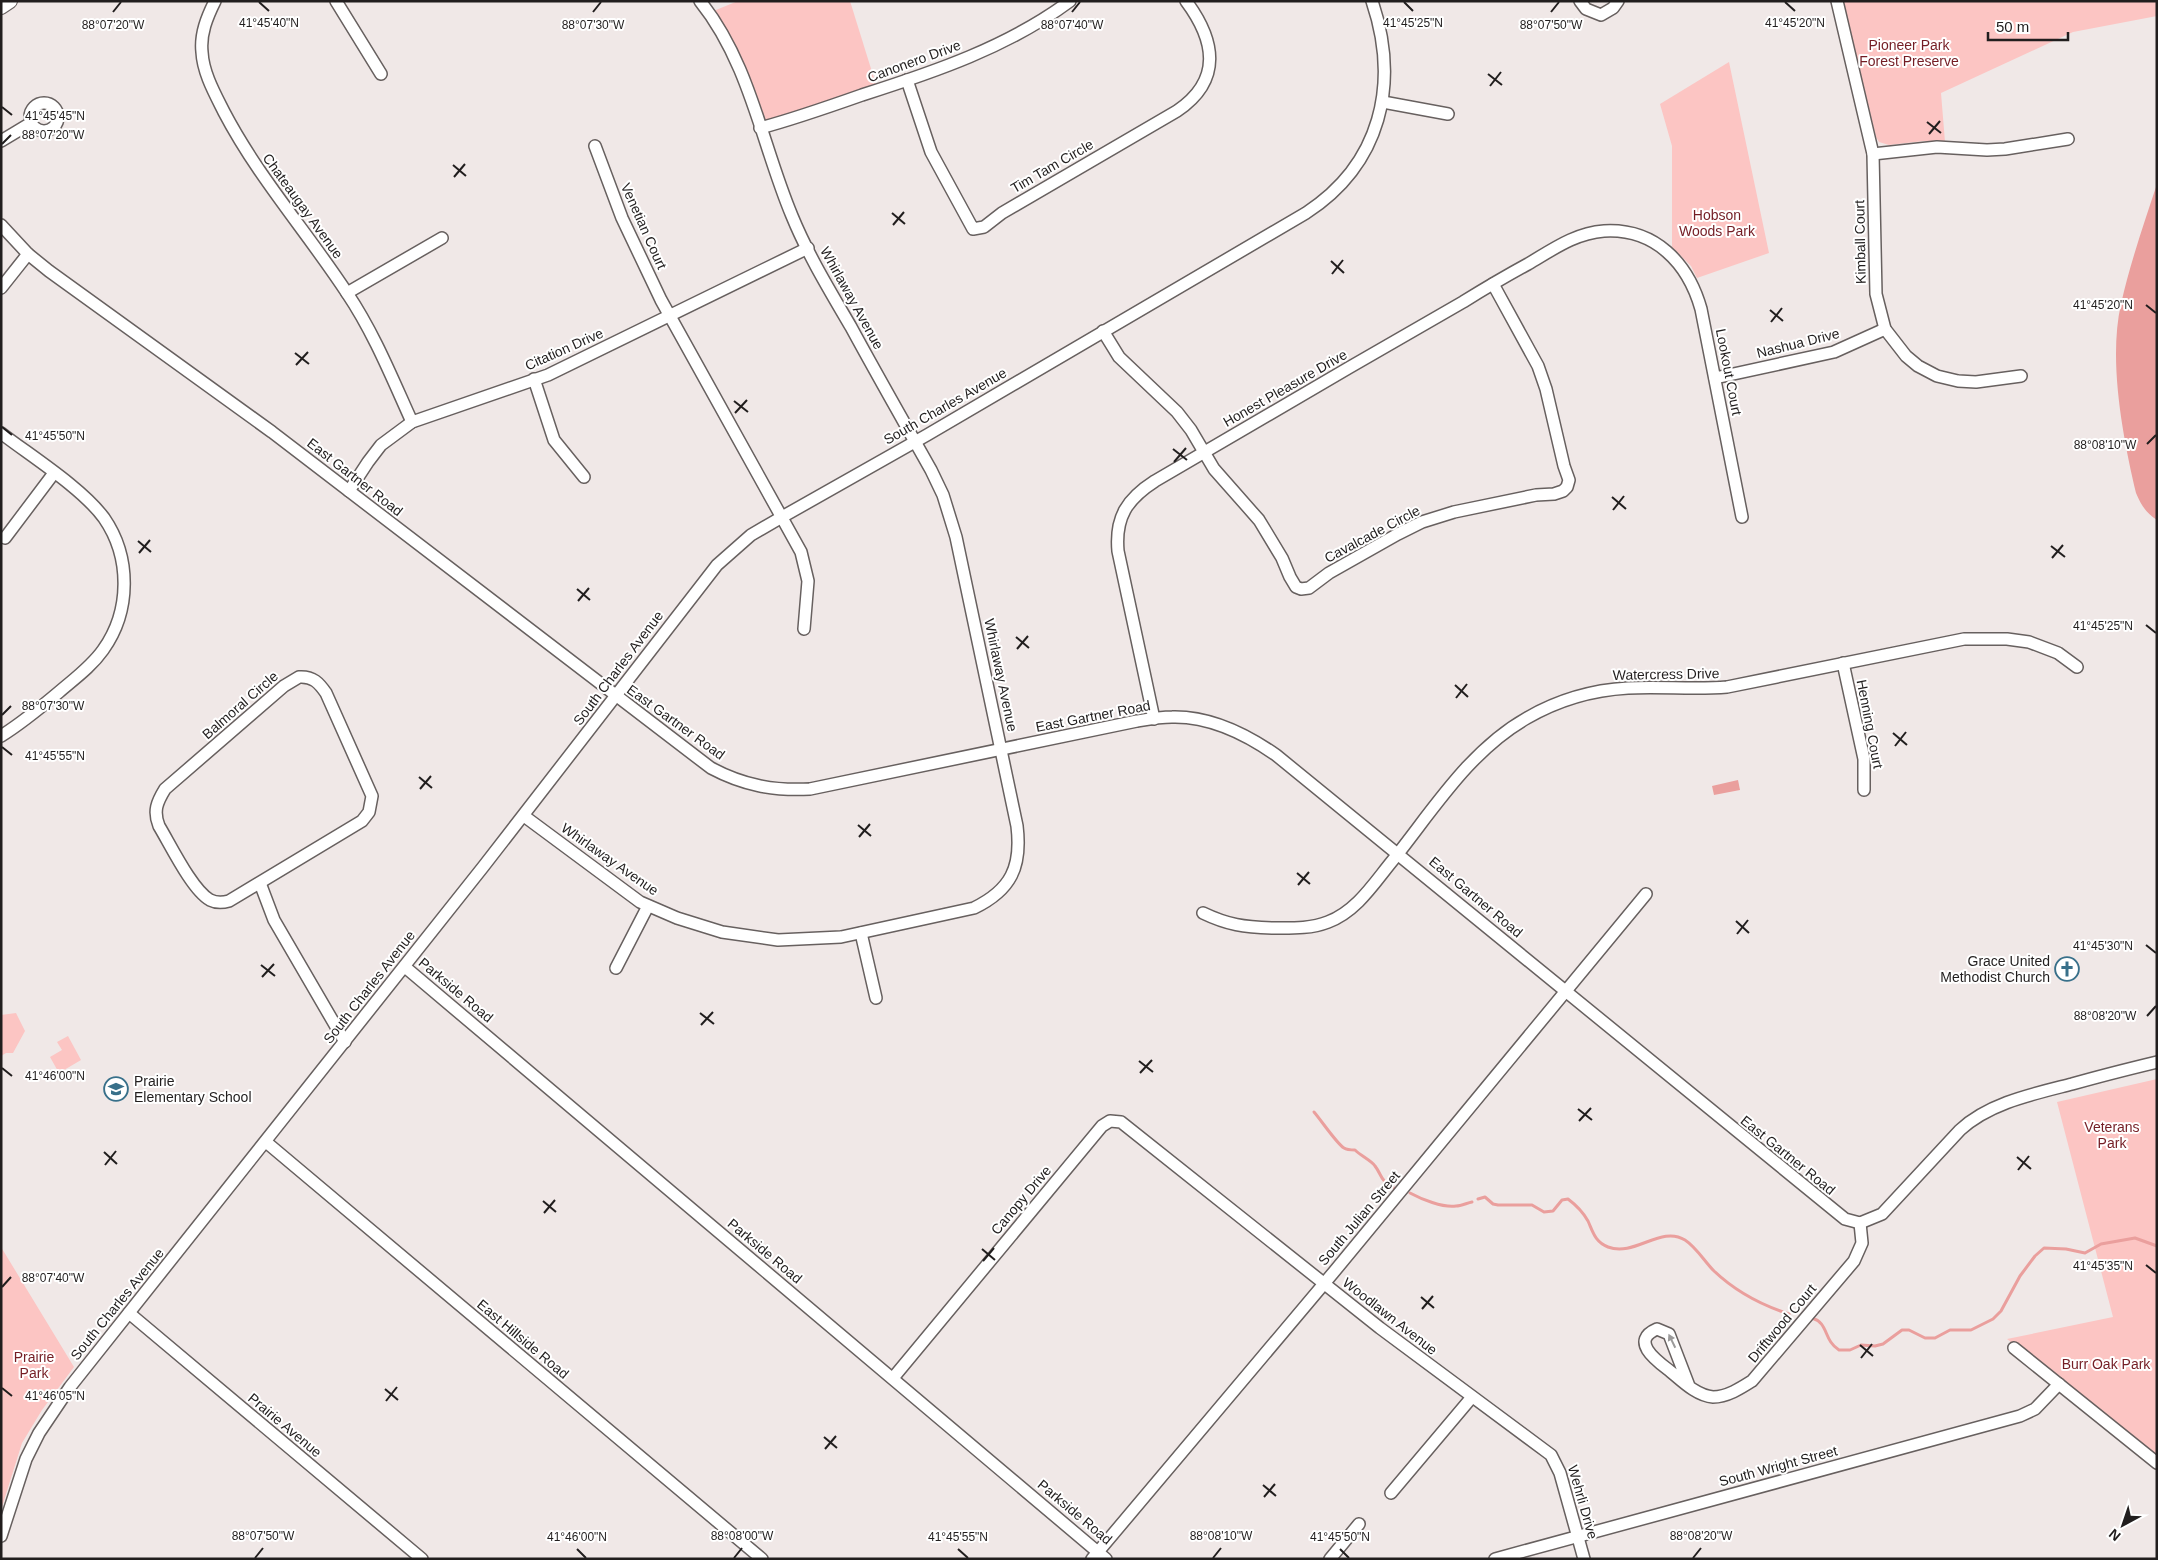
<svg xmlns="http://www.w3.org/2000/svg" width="2158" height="1560" viewBox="0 0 2158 1560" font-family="Arial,sans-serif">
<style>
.green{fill:#fcc5c3}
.water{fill:#ea9f9d}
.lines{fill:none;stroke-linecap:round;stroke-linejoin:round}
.stream{stroke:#ea9f9d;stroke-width:3}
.minor-casing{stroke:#67605f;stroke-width:14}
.tertiary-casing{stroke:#67605f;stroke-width:16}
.minor{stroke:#fff;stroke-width:11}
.tertiary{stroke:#fff;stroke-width:14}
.oneway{fill:#9b9a9a}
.ticks{fill:none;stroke:#211e1e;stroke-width:2}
.labels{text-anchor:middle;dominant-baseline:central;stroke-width:4;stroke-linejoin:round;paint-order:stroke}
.park-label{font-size:14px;fill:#741d24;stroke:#fff}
.street-label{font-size:14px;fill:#211e1e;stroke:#fff}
.poi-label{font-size:14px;fill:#211e1e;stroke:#fff;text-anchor:end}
.ticks-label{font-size:12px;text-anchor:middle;fill:#211e1e;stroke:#fff;stroke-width:4;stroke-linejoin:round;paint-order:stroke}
</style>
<rect width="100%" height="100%" fill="#f0e8e7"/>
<g class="green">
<polygon points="738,1 850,1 877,88 761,125 711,12"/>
<polygon points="1843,1 2157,1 2157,16 2073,32 1941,93 1945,142 1924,141 1889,145 1879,142 1876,137"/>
<polygon points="1729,62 1769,253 1697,278 1691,266 1672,247 1672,146 1660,104"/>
<polygon points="16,1013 25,1031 13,1053 6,1053 1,1056 1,1015"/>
<polygon points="68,1036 81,1060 59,1073 50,1057 62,1050 57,1042"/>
<polygon points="2157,1079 2157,1456 2007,1339 2113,1317 2057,1102"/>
<polygon points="1,1247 74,1367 42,1410 22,1443 1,1510"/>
</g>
<g class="water">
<path d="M 2157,184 L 2157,520 C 2146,513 2141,505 2136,493 C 2123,437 2108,361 2121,304 C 2130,264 2144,223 2157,184 Z"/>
<polygon points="1738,780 1740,790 1714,795 1712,786"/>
</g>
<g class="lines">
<g class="stream">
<path d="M 1314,1112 C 1321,1120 1337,1144 1344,1148 C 1347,1150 1351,1150 1355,1150 C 1361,1156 1372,1161 1375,1166 C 1382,1175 1380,1181 1394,1188"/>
<path d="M 1410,1193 C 1421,1199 1443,1208 1456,1206 C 1461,1206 1467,1203 1472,1202"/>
<path d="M 1478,1199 L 1485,1197 L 1493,1204 L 1498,1205 L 1532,1205 L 1544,1212 L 1553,1211 L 1562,1200 L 1568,1199 C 1576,1205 1583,1212 1588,1221 C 1593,1232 1595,1242 1608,1247 C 1635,1257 1661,1225 1685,1240 C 1696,1247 1705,1262 1714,1271 C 1735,1291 1761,1305 1789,1314"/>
<path d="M 1812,1318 C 1829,1323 1823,1340 1839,1350 L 1850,1350 L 1861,1345 L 1875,1346 L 1883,1344 L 1902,1330 L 1909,1330 L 1925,1338 L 1935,1338 L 1950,1330 L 1971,1330 L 1993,1319 L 2001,1311 L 2020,1276 L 2035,1256 L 2044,1248 L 2066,1249 L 2085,1253 L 2101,1244 L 2135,1238 L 2157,1246"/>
</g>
<g class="minor-casing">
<g id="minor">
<path d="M 215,1 C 207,17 200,34 202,52 C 203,73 215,94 224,112 C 258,177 307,232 347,293 C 374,333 392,378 412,422"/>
<polyline points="336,1 381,74"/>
<polyline points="1580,1 1586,9 1601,15 1613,8 1618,1"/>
<polyline points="1837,1 1873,154 1876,294 1885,329 1906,356 1918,366 1937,376 1958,381 1976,382 2021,376"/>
<path d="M 907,80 L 931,152 L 973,229 L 984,227 L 1002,213 L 1177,111 C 1223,80 1215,40 1186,1"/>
<polyline points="1383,102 1448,114"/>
<circle cx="44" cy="117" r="14"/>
<path d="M 760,128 C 794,119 828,107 862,95 C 934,72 1008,47 1070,1"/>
<polyline points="1,141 31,123"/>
<polyline points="595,146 622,218 661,300 801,552 808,581 804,629"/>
<polyline points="1873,154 1937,147 1987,150 2005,149 2068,139"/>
<path d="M 1,225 L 28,254 L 49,271 L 272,432 L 711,768 C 743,785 773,791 810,789 L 1137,721 C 1149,719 1160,717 1172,717 C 1209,716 1246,734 1276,755 L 1845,1219 L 1860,1223 L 1882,1214 L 1960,1130 C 1989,1103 2033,1094 2072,1084 C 2100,1076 2128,1069 2157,1062"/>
<polyline points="1,288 28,254"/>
<polyline points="347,293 442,238"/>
<polyline points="1103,331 1119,357 1177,412 1191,430 1214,469 1259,520 1282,558 1290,577 1296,587 1301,589 1309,588 1329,573 1398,534 1422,522 1454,512 1536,495 1554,494 1563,491 1567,487 1569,480 1564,466 1546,389 1538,366 1493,284"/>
<polyline points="1715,378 1834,352 1885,329"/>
<polyline points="534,379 554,440 584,477"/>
<path d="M 1,433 C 31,456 82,488 104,518 C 131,557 131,611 103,650 C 91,667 74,679 59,692 C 40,708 22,723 1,736"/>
<polyline points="349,491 368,462 381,445 412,422 548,375 808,248"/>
<polyline points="5,538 54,473"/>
<polyline points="1843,663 1864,759 1864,790"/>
<path d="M 299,677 C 313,676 319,683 326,693 L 372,796 L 369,812 L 362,821 L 229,901 C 222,903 216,903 210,900 C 192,890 170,844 159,826 C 153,811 157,802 165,789 L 284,686 Z"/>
<path d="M 1154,719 L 1118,551 C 1115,517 1127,499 1155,481 C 1257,421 1360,361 1463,302 C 1484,289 1506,276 1528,264 C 1552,250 1575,233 1604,231 C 1655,228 1688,263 1701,309 L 1742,517"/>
<path d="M 524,816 L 640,902 L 677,918 L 722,932 L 778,940 L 841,937 L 974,908 C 1011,890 1022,867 1017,826 L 956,537 L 943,495 L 931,470 C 904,422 877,375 851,327 C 830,291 808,255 792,216 C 762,145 750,63 700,1"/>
<polyline points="260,883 274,920 345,1042"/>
<path d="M 1203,913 C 1228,925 1244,927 1272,928 C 1291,928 1310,929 1328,922 C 1357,911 1374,883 1393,860 C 1433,810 1470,750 1527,718 C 1558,700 1593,690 1628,688 C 1661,686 1694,690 1727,687 L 1964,639 L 2007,639 L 2029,642 L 2058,653 L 2077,667"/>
<polyline points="861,933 876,998"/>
<polyline points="405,967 1106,1559"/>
<polyline points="616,968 648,906"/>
<polyline points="266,1142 762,1559"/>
<polyline points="129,1313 422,1559"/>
<polyline points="2014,1348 2157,1463"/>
<polyline points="893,1378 1102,1126 1110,1121 1121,1122 1380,1328 1551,1455 1560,1473 1584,1559"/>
<path d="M 1689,1386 L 1669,1334 L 1657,1329 C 1629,1341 1657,1361 1670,1371 C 1682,1381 1697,1396 1713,1397 C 1727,1397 1741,1388 1752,1381 L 1854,1261 L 1862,1243 L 1860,1223"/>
<polyline points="1391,1493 1472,1397"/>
<path d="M 1,1536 L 26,1459 L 39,1433 L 70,1387 L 483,867 L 717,565 L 751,535 L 782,517 L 927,435 L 1306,213 C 1381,164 1400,84 1372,1"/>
<polyline points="1092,1559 1333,1273 1646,894"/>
<polyline points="1330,1559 1359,1524"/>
<polyline points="1495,1559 2020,1416 2035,1409 2059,1384"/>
</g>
</g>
<g class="tertiary-casing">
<polyline id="tertiary" points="1,7 10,1"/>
</g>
<use href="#minor" class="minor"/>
<use href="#tertiary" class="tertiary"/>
</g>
<defs><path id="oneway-solid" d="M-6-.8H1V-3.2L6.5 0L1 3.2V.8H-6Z" transform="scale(1.25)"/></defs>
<use class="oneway" href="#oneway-solid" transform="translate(1672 1341) rotate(-116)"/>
<path class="ticks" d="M 259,2 L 269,11M 1404,2 L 1413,11M 1785,2 L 1795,11M 113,12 L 121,2M 593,12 L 601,2M 1072,12 L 1080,2M 1551,12 L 1559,2M 1488,74 L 1502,85M 1490,86 L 1501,72M 2,107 L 12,115M 1927,122 L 1941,133M 1929,134 L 1940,121M 2,144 L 11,135M 453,165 L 466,176M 454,177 L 465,164M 892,213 L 905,224M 893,225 L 904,212M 1331,261 L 1344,273M 1332,274 L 1343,260M 2146,305 L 2156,313M 1770,310 L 1783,321M 1771,322 L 1782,308M 295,353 L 309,364M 296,365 L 308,352M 734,401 L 748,412M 735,413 L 747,400M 2,427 L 12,435M 2147,444 L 2156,435M 1173,449 L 1187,460M 1174,462 L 1186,448M 1612,497 L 1626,509M 1613,510 L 1624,496M 138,541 L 151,552M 2051,546 L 2065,557M 139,553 L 150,540M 2052,558 L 2063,545M 577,589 L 590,600M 578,601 L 589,588M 2146,625 L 2156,633M 1016,637 L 1029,648M 1017,649 L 1028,636M 1455,685 L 1468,697M 1456,698 L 1467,684M 2,715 L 11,706M 1893,733 L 1907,745M 1895,746 L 1906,732M 2,747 L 12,755M 419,777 L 432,788M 420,789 L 431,776M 858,825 L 871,836M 859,837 L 870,824M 1297,873 L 1310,884M 1298,885 L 1309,872M 1736,921 L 1749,933M 1737,934 L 1748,920M 2146,945 L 2156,953M 261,965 L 275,976M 262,977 L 274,964M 700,1013 L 714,1024M 2147,1016 L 2156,1006M 701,1025 L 713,1012M 1139,1061 L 1153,1072M 2,1068 L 12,1076M 1140,1073 L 1152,1060M 1578,1109 L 1592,1120M 1579,1121 L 1591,1108M 104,1152 L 117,1164M 2017,1157 L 2031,1169M 105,1165 L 116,1151M 2018,1170 L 2029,1156M 543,1201 L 556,1212M 544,1213 L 555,1200M 982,1249 L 995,1260M 983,1261 L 994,1248M 2146,1265 L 2156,1273M 2,1287 L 11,1277M 1421,1297 L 1434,1308M 1422,1309 L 1433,1296M 1860,1345 L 1873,1356M 1861,1358 L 1872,1344M 2,1388 L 12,1396M 385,1389 L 398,1400M 386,1401 L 397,1387M 824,1437 L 837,1448M 825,1449 L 836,1436M 1263,1485 L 1276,1496M 1264,1497 L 1275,1484M 577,1549 L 586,1558M 958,1549 L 968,1558M 1340,1549 L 1349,1558M 255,1558 L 263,1548M 734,1558 L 742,1548M 1213,1558 L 1221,1548M 1693,1558 L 1701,1548"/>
<defs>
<g id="church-ring" transform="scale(1.25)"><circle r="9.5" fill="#fff" stroke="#38708a" stroke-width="1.5"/><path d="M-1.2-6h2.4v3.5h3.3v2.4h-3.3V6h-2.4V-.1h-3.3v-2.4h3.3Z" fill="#38708a"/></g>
<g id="school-ring" transform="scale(1.25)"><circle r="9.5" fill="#fff" stroke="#38708a" stroke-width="1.5"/><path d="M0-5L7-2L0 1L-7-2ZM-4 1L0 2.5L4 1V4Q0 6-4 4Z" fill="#38708a"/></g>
</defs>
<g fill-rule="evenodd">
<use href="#church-ring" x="2067" y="969"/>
<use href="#school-ring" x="116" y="1089"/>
</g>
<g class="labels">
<g class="park-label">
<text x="1909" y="45">Pioneer Park<tspan x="1909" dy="16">Forest Preserve</tspan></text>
<text x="1717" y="215">Hobson<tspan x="1717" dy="16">Woods Park</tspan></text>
<text x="2112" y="1127">Veterans<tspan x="2112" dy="16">Park</tspan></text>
<text x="34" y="1357">Prairie<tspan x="34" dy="16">Park</tspan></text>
<text x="2106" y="1364">Burr Oak Park</text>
</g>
<g class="street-label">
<text transform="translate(914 61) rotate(-20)">Canonero Drive</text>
<text transform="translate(1052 166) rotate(-30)">Tim Tam Circle</text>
<text transform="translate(303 206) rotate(54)">Chateaugay Avenue</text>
<text transform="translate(644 226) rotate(66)">Venetian Court</text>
<text transform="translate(1860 242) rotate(-91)">Kimball Court</text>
<text transform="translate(852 298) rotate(61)">Whirlaway Avenue</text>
<text transform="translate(1798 343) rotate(-14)">Nashua Drive</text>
<text transform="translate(564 349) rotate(-24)">Citation Drive</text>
<text transform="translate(1729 372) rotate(79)">Lookout Court</text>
<text transform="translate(1285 388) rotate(-30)">Honest Pleasure Drive</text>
<text transform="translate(945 406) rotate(-30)">South Charles Avenue</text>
<text transform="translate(355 477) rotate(38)">East Gartner Road</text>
<text transform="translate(1372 534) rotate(-28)">Cavalcade Circle</text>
<text transform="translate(618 668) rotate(-53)">South Charles Avenue</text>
<text transform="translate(1666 674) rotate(-1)">Watercress Drive</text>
<text transform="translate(1001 675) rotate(78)">Whirlaway Avenue</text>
<text transform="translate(240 705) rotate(-41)">Balmoral Circle</text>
<text transform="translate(1093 716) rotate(-11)">East Gartner Road</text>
<text transform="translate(676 722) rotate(36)">East Gartner Road</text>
<text transform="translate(1870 724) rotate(79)">Henning Court</text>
<text transform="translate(610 859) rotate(35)">Whirlaway Avenue</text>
<text transform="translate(1476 897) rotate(40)">East Gartner Road</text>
<text transform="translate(369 987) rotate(-52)">South Charles Avenue</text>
<text transform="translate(456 990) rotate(40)">Parkside Road</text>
<text transform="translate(1788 1155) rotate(39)">East Gartner Road</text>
<text transform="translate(1021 1200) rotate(-50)">Canopy Drive</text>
<text transform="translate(1359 1218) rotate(-50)">South Julian Street</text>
<text transform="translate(765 1251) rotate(40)">Parkside Road</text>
<text transform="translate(117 1304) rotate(-51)">South Charles Avenue</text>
<text transform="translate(1390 1316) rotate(38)">Woodlawn Avenue</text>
<text transform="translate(1782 1323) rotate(-50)">Driftwood Court</text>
<text transform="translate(523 1339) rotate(40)">East Hillside Road</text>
<text transform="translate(285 1425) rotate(40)">Prairie Avenue</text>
<text transform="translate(1778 1466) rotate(-15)">South Wright Street</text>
<text transform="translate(1583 1502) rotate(74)">Wehrli Drive</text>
<text transform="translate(1075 1512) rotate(40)">Parkside Road</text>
</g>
<g class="poi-label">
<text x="2050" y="961">Grace United<tspan x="2050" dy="16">Methodist Church</tspan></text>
<text x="134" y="1081" text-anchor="start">Prairie<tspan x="134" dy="16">Elementary School</tspan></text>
</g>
</g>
<g class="ticks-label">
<text x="269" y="27">41°45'40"N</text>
<text x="1413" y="27">41°45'25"N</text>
<text x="1795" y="27">41°45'20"N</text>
<text x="113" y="29">88°07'20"W</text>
<text x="593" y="29">88°07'30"W</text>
<text x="1072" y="29">88°07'40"W</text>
<text x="1551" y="29">88°07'50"W</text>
<text x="55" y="120">41°45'45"N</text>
<text x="53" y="139">88°07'20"W</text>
<text x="2103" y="309">41°45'20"N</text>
<text x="55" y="440">41°45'50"N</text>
<text x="2105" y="449">88°08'10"W</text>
<text x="2103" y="630">41°45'25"N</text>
<text x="53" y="710">88°07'30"W</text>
<text x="55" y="760">41°45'55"N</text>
<text x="2103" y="950">41°45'30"N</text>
<text x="2105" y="1020">88°08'20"W</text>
<text x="55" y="1080">41°46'00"N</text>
<text x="2103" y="1270">41°45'35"N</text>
<text x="53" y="1282">88°07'40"W</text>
<text x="55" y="1400">41°46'05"N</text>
<text x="263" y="1540">88°07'50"W</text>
<text x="742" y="1540">88°08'00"W</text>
<text x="1221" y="1540">88°08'10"W</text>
<text x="1701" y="1540">88°08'20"W</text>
<text x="577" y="1541">41°46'00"N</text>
<text x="958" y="1541">41°45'55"N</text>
<text x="1340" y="1541">41°45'50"N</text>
</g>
<rect width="2158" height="1560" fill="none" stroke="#211e1e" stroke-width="5"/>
<g transform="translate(2123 1525) rotate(220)" stroke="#ffffff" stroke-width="4" paint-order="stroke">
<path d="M0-4L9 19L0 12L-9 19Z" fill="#211e1e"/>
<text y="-8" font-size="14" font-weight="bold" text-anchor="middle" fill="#211e1e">N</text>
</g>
<path d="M1988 32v8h80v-8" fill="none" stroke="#211e1e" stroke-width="2.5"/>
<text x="1996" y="32" font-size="15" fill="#211e1e" stroke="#ffffff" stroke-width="4" paint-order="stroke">50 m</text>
</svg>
